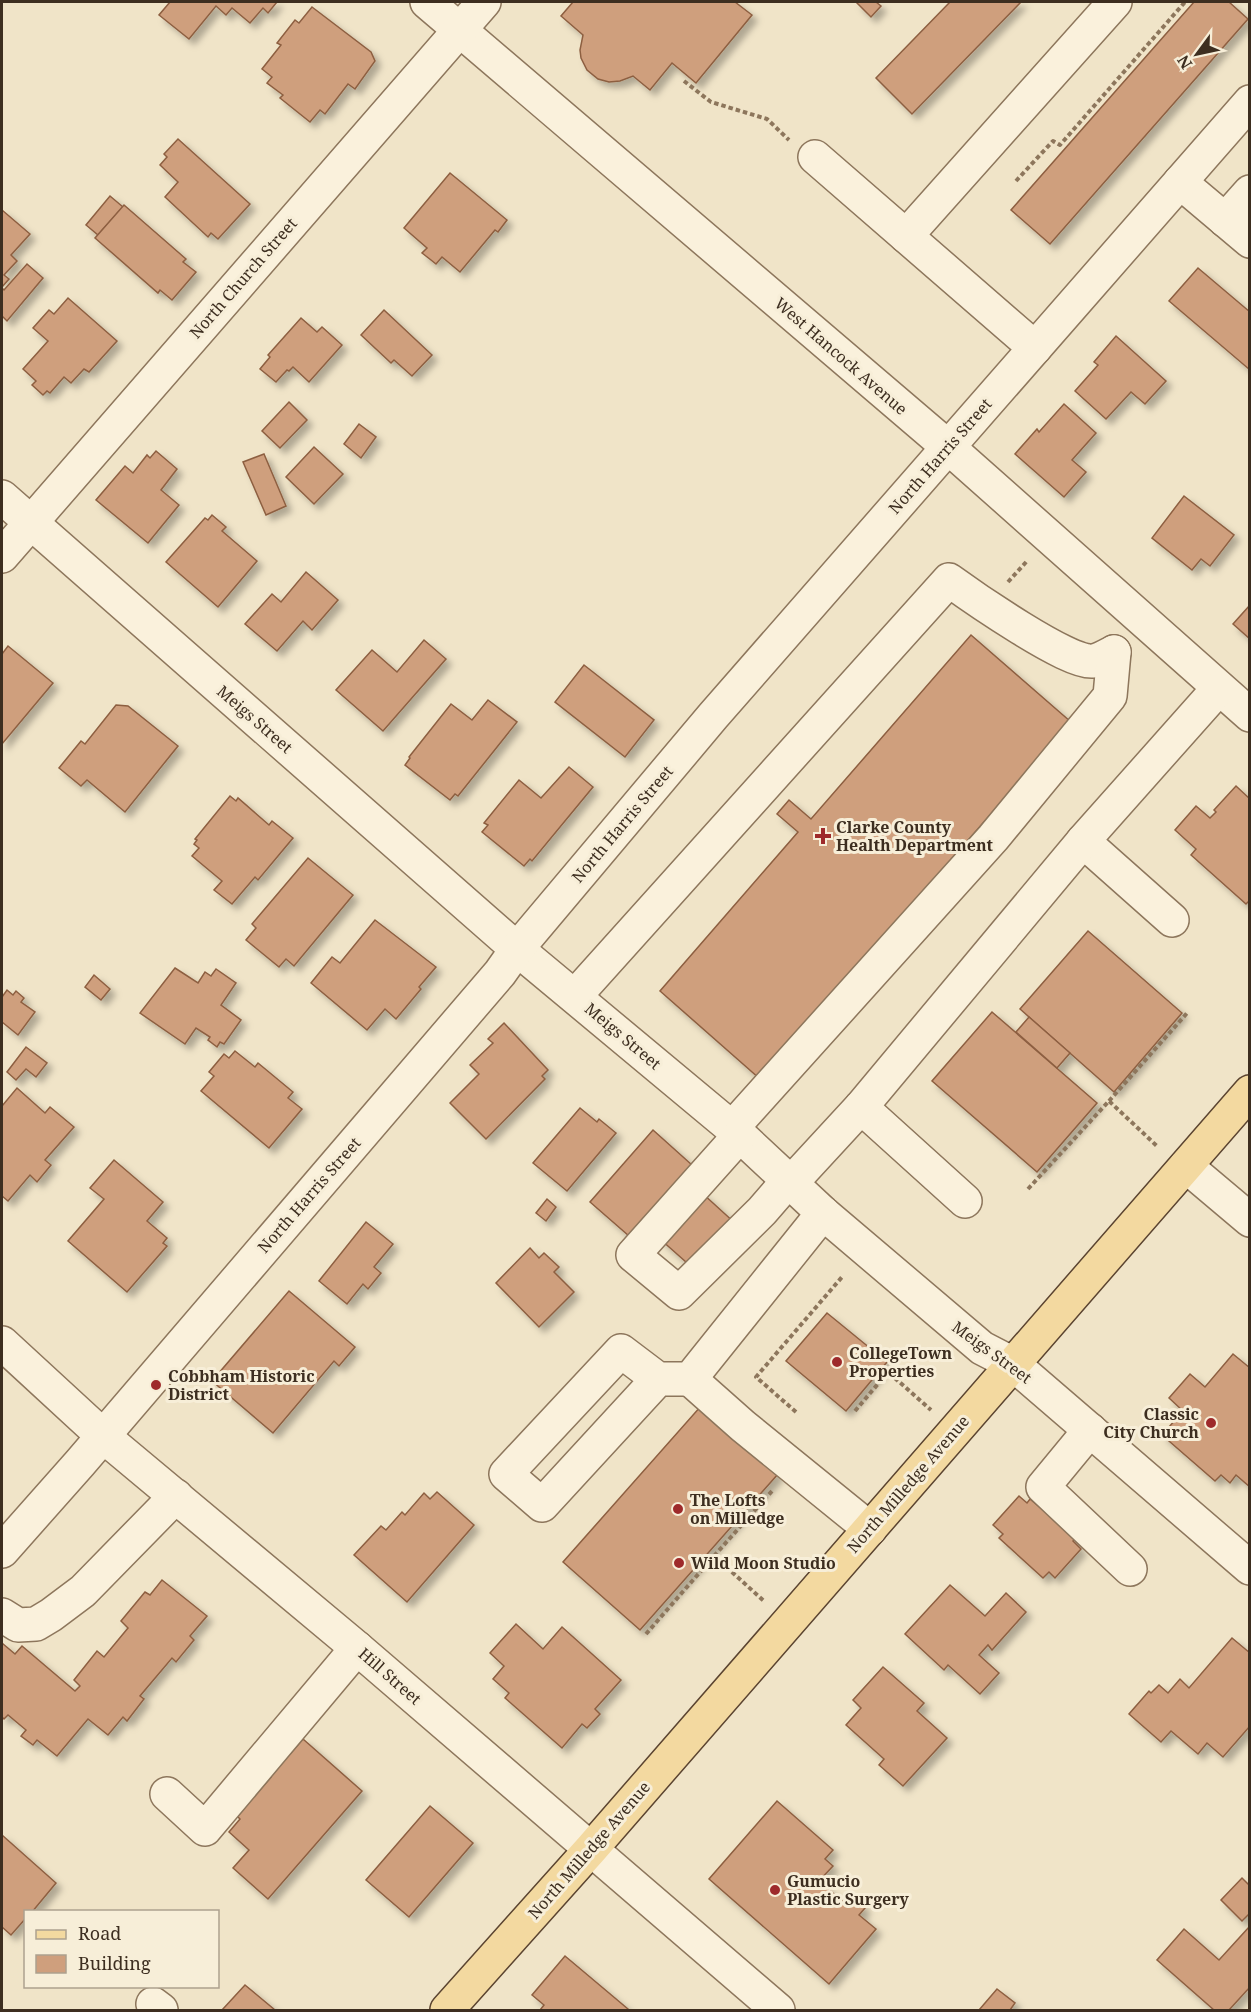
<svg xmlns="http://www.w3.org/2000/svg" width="1251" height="2012" viewBox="0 0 1251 2012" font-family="'Noto Serif',serif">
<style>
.building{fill:#cf9f7d;stroke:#8d5f41;stroke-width:1.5;filter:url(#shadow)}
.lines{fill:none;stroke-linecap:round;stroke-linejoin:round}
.minor-casing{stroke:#8d765c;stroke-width:36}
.major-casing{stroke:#5b4430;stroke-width:36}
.path{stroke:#8d765c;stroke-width:4;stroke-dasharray:4.5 3;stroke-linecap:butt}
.minor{stroke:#faf1dc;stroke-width:33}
.major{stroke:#f3d9a0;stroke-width:33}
.poi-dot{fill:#9e2a2b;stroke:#f7eed8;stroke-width:2}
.labels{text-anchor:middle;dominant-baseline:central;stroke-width:6;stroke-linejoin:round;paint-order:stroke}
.street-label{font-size:16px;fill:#3d2e20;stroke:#f7eed8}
.poi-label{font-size:16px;font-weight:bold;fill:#3d2e20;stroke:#f7eed8;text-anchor:start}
</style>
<defs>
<filter id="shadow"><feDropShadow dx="5.5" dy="5.5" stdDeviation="3" flood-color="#0004"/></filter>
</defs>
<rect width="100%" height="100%" fill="#f0e4c8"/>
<g class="building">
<polygon points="170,2 277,2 268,13 263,8 250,23 232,8 226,15 216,6 189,39 159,15"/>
<polygon points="573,2 735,2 752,15 696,83 672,63 650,90 633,76 620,81 609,82 598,79 587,70 581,58 580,50 583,35 561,16"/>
<polygon points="856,2 876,2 881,6 871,17"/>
<polygon points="950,2 1021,2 912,114 876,78"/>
<polygon points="1194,2 1229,2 1248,19 1050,244 1011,210"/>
<polygon points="312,7 371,52 375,61 355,89 348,84 325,114 320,110 310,122 280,98 283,95 267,83 272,77 262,69 281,45 277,43 295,20 299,23"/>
<polygon points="178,139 250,204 218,239 211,233 208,237 165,197 178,182 160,165 167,157 164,154"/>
<polygon points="450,173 507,220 498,232 495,230 460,272 442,257 436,264 431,260 422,253 427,248 404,228"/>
<polygon points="110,196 123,207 98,235 86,225"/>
<polygon points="124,205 186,259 183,262 196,272 172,300 160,290 158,293 95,238"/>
<polygon points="2,210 30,234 11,255 17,261 4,275 9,279 2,287"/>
<polygon points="27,264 43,278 7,321 2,316 2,288 4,290"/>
<polygon points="1198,268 1250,312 1250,370 1169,301"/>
<polygon points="68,298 117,341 89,372 84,369 71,383 64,377 50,393 47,391 43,395 32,385 36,381 23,369 48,341 33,328 49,310 54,314"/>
<polygon points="384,310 432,355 412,376 394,360 391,363 361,335"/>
<polygon points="301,318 317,332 322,327 342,345 309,382 293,367 289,371 287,370 276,382 260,369 270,357 268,355"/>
<polygon points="1116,336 1166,381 1145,404 1131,392 1106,419 1075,391 1098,365 1094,362"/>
<polygon points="289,402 307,420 280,448 262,431"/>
<polygon points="1064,404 1096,433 1072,460 1086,472 1064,497 1015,454 1037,429 1039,432"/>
<polygon points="359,424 376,437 361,458 344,444"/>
<polygon points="314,447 343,474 314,504 286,477"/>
<polygon points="156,451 177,469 161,490 179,505 148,543 96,500 125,466 133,473 147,455 150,458"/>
<polygon points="264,454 286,506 266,515 243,462"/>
<polygon points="1184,496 1234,535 1210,566 1201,559 1192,570 1152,538"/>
<polygon points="212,515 226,527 222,531 257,561 218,607 166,562 205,518 208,520"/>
<polygon points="306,572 338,600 312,630 303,621 277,651 245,624 272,594 281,602"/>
<polygon points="1250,605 1250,639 1233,624"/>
<polygon points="971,635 1071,722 760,1079 660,991 798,832 777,814 789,800 811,819"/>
<polygon points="424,640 446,659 383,731 336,690 372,650 397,672"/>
<polygon points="8,646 53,683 2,744 2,654"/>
<polygon points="584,665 654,720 625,757 555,702"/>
<polygon points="488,700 517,722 458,796 455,794 450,800 405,765 410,758 409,757 451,704 472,720"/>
<polygon points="116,705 128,706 178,746 125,812 87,780 81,786 59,768 81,741 85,744"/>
<polygon points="569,767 593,787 532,861 530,859 524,866 482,832 488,825 484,823 519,780 541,798"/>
<polygon points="1236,786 1250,799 1250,900 1246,904 1191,855 1196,849 1175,830 1196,806 1210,818 1216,812 1214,810"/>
<polygon points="230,796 236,801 238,798 269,825 272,821 293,838 258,880 255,877 232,904 214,890 222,881 192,856 199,848 194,844 197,840 195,839"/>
<polygon points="308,858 353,895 294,966 286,959 279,967 246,940 256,928 252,924"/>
<polygon points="375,920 436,967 419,987 421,989 396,1019 385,1009 367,1030 311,983 332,957 340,963"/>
<polygon points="1088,931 1182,1013 1114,1092 1020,1009"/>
<polygon points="175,968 198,983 205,972 211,976 216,969 236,983 221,1005 241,1020 224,1044 220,1042 217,1047 208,1040 210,1037 196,1028 185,1044 140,1013"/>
<polygon points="94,975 110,989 101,1000 85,987"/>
<polygon points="7,990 13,995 16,991 24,998 21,1002 35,1012 18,1035 2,1022 2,997"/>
<polygon points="992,1012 1097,1103 1037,1172 932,1081"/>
<polygon points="1029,1017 1070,1053 1057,1068 1016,1032"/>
<polygon points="504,1023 548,1070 542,1076 545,1079 486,1139 450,1103 479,1074 470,1065 493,1043 488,1039"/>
<polygon points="26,1047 47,1063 36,1077 26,1069 16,1080 7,1072"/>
<polygon points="235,1051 255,1067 258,1063 293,1092 288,1098 302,1109 269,1148 201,1091 214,1076 209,1072 224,1054 229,1058"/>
<polygon points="17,1088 45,1113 50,1107 74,1127 45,1160 51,1165 37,1182 30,1175 8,1201 2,1196 2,1106"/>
<polygon points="580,1108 597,1122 599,1119 616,1133 567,1191 533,1163"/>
<polygon points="653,1130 692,1165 629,1236 590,1202"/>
<polygon points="114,1160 163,1202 147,1221 167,1238 163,1243 167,1246 127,1292 68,1241 104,1199 90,1188"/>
<polygon points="702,1193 736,1224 695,1270 660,1239"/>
<polygon points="547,1199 556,1207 546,1221 536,1213"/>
<polygon points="366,1222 393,1244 374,1267 381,1273 368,1289 363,1284 347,1304 319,1281"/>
<polygon points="530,1248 539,1258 544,1253 559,1267 554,1272 574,1292 539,1327 496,1283"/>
<polygon points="289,1291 355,1347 339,1366 334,1361 273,1433 212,1381"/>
<polygon points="827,1313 887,1362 846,1411 786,1361"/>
<polygon points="1233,1354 1250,1368 1250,1487 1236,1475 1230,1483 1221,1475 1215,1481 1162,1435 1183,1411 1169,1398 1190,1374 1205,1387"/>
<polygon points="701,1406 778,1474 640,1630 563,1562"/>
<polygon points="437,1492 474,1525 407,1602 354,1555 381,1526 386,1530 402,1512 405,1515 424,1493 430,1499"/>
<polygon points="1019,1496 1027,1503 1030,1499 1076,1538 1073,1541 1081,1549 1055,1578 1049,1572 1043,1578 999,1538 1003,1534 993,1525"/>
<polygon points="162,1580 207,1616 190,1636 194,1640 176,1662 172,1658 140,1696 144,1699 127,1721 123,1717 108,1735 88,1719 57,1756 37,1740 33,1745 21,1736 26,1730 8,1715 4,1719 2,1717 2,1643 15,1654 22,1646 75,1691 80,1686 74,1680 97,1651 104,1657 128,1628 121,1621 145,1592 150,1595"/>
<polygon points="950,1585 985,1616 1006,1593 1026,1612 992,1650 988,1645 979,1655 999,1673 980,1694 948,1665 944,1670 905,1634"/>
<polygon points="516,1624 543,1649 562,1627 621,1680 595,1709 600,1714 587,1728 582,1724 562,1748 505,1698 509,1693 493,1679 504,1666 490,1653"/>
<polygon points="1232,1638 1250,1653 1250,1726 1223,1757 1207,1743 1198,1754 1171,1731 1161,1742 1129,1714 1149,1691 1151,1693 1159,1685 1168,1693 1180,1679 1189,1688"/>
<polygon points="883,1667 924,1703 917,1711 947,1738 903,1786 879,1765 884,1759 846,1725 861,1708 853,1700"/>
<polygon points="303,1739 362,1791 268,1899 233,1868 249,1850 229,1832 240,1819 237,1816 271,1777 260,1769 280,1746 290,1754"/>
<polygon points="777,1801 833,1850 825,1859 833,1866 819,1881 847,1905 854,1898 865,1908 859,1915 876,1929 829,1984 709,1879"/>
<polygon points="430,1806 473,1843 409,1917 366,1880"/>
<polygon points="2,1835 56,1883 32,1912 26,1912 26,1918 11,1935 2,1927"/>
<polygon points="1242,1878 1250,1886 1250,1913 1242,1921 1221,1900"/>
<polygon points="1250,1926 1250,1987 1229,2010 1214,2010 1157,1960 1184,1929 1219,1960"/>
<polygon points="565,1956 628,2009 627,2010 540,2010 544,2005 532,1995"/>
<polygon points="245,1985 275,2010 222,2010"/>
<polygon points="997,1989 1015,2003 1010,2010 1012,2010 979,2010"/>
</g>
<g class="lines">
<g class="minor-casing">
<g id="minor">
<polyline points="427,2 948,447 1250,715"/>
<polyline points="815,157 1035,348"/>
<polyline points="1180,182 1250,241"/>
<polyline points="1225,220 1250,192"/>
<polyline points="906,236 1115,2"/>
<polyline points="2,497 517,949 732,1128 823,1213 982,1348 1013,1364 1250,1568"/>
<polyline points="2,556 484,2"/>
<polyline points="1083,841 1172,920"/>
<path d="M 575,996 L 949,580 C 971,596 1070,665 1093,661 C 1100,660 1108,655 1114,652"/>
<polyline points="861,1107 965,1201"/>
<polyline points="732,1128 993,838 1110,696 1114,652"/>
<polyline points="740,1135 633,1255 679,1293 762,1211 788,1181"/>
<polyline points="1186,1166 1250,1220"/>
<polyline points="790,1184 861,1107 1083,841 1219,688"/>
<polyline points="2,1343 103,1436 357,1648 778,2010"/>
<polyline points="658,1379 542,1505 506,1474 621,1351 658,1379 690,1379 823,1213"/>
<polyline points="690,1379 743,1426 870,1529"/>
<polyline points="1090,1430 1043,1487 1130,1569"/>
<polyline points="2,1551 80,1463 500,973 517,949 713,716 1250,102"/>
<polyline points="2,1615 18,1625 36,1624 51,1615 83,1591 176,1496"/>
<polyline points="167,1794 205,1829 357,1648"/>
<polyline points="153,2004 161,2010"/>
</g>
</g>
<g class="major-casing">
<polyline id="major" points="447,2010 591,1849 1250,1092"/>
</g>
<g class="path">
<polyline points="684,81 711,102 767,119 789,140"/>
<polyline points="1016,181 1053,141 1060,145 1185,2"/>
<polyline points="1008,582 1027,561"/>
<polyline points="1109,1101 1188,1012"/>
<polyline points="1028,1189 1109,1101 1158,1147"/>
<polyline points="855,1411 888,1372 931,1410"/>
<polyline points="796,1412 756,1377 842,1277"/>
<polyline points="714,1556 772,1491"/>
<polyline points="646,1634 714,1556 764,1601"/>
</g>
<use href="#minor" class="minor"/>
<use href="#major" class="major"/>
</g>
<g class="poi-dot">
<path d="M820 827h6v6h6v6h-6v6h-6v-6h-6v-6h6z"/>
<circle cx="837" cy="1362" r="6"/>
<circle cx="156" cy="1385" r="6"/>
<circle cx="1211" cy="1423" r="6"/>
<circle cx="678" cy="1509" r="6"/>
<circle cx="679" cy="1563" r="6"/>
<circle cx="775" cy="1890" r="6"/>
</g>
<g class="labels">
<g class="street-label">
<text transform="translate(243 278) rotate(-49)">North Church Street</text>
<text transform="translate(841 356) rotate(41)">West Hancock Avenue</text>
<text transform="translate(940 456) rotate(-49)">North Harris Street</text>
<text transform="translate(255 719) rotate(41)">Meigs Street</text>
<text transform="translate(622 824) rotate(-50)">North Harris Street</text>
<text transform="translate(623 1036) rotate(40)">Meigs Street</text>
<text transform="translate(309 1195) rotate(-49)">North Harris Street</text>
<text transform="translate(992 1352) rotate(36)">Meigs Street</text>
<text transform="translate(908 1484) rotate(-49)">North Milledge Avenue</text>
<text transform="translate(390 1676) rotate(41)">Hill Street</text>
<text transform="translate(589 1850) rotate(-49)">North Milledge Avenue</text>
</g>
<g class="poi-label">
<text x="836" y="827">Clarke County<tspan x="836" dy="18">Health Department</tspan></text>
<text x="849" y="1353">CollegeTown<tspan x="849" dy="18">Properties</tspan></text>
<text x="168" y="1376">Cobbham Historic<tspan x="168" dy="18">District</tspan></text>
<text x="1199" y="1414" text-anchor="end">Classic<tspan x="1199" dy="18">City Church</tspan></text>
<text x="690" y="1500">The Lofts<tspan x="690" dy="18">on Milledge</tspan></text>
<text x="691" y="1563">Wild Moon Studio</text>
<text x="787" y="1881">Gumucio<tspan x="787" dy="18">Plastic Surgery</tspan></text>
</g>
</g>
<rect width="1251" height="2012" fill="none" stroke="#3d2e20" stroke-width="6"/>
<rect x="24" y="1910" width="195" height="78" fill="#f7eed8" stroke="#ada18e" stroke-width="1.5"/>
<rect x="36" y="1930" width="30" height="9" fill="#f3d9a0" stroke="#ada18e" stroke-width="1.5"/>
<text x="78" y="1940" font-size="18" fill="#3d2e20">Road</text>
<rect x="36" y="1955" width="30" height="18" fill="#cf9f7d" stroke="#ada18e" stroke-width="1.5"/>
<text x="78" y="1970" font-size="18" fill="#3d2e20">Building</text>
<g transform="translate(1197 54) rotate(237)" stroke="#f7eed8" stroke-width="4.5" paint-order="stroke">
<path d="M0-4.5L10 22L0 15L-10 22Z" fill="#3d2e20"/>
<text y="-9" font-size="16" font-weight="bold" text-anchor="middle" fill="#3d2e20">N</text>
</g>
</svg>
